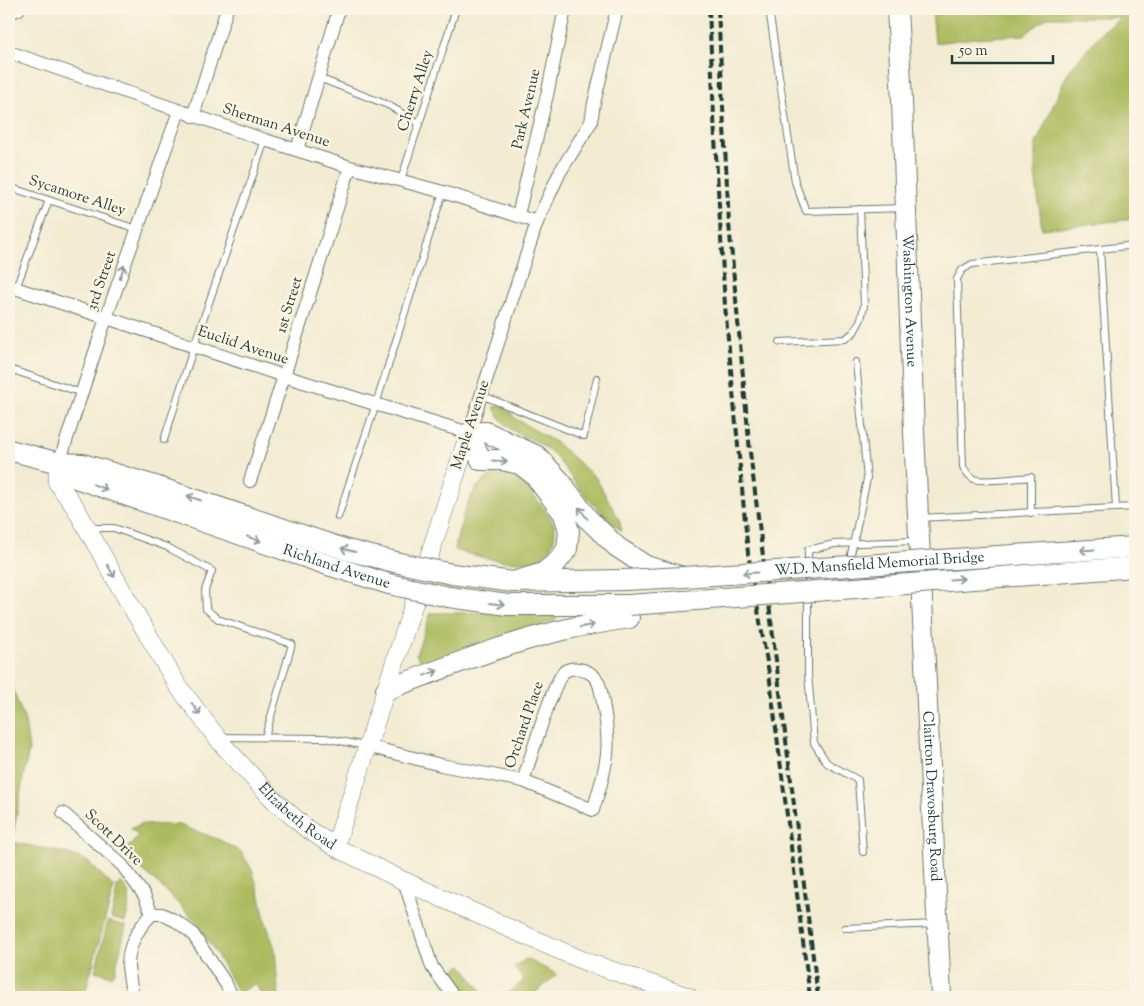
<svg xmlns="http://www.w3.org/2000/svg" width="1144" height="1006" viewBox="0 0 1144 1006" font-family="'Sorts Mill Goudy',serif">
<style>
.green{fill:#acbb5e;stroke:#667c49}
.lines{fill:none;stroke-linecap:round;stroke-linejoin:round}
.service-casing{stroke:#697a6c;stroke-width:8}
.minor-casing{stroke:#697a6c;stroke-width:14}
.secondary-casing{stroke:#697a6c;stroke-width:19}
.primary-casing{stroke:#697a6c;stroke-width:22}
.service{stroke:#fff;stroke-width:6}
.minor{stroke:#fff;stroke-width:12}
.secondary{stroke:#fff;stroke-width:18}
.primary{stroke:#fff;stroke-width:20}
.rail{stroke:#1f3d34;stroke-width:4;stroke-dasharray:8 4;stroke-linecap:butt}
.primary-bridge-casing{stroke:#697a6c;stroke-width:22;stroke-linecap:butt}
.primary-bridge{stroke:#fff;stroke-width:20}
.oneway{stroke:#8f9e9a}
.labels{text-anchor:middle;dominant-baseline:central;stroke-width:5;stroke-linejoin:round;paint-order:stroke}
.street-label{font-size:15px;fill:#1f3d34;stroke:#fcf5e5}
</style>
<rect width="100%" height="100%" fill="#fcf5e5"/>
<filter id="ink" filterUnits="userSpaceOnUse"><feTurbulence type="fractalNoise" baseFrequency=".02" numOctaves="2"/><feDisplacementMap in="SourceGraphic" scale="10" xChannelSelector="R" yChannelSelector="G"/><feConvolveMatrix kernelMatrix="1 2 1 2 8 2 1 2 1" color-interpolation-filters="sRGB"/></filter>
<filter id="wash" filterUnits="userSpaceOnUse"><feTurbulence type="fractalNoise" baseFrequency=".0096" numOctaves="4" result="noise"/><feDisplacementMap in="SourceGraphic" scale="20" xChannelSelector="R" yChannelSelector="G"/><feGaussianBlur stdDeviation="1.12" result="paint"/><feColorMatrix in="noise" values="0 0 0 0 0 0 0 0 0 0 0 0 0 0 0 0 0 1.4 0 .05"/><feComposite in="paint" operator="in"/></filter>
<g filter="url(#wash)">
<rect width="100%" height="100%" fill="#f3ecd3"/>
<g class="green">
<polygon points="932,9 1135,9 1135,219 1042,229 1035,173 1035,146 1068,72 1103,31 1121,17 1048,17 1024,35 975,38 935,43"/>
<path d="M 504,405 L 516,419 L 555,442 L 596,478 L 620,521 L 621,531 C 605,517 591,503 578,487 C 568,473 558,457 543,446 C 537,441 530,439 523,436 C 509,430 500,421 494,407 Z"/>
<path d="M 493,475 C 502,475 511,475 519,480 C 526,485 552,517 554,525 C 558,538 549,555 537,559 C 515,567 476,556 454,550 C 462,524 465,488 493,475 Z"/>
<polygon points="549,612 550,616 555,615 556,620 431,666 419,659 416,654 431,613"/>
<polygon points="9,680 25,721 29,750 23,778 12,842 70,854 87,861 114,887 84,997 9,997"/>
<path d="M 140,824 L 179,825 L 220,840 L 242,853 L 252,870 L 259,892 L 265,920 L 275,949 L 278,991 L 280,997 L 263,997 L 255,983 L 238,994 C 225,969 212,943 194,921 C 178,902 158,883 139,867 L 135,867 L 121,853 L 134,842 L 133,841 L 138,836 L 131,829 Z"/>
<path d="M 121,882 C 134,897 129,904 125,922 L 111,918 L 116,895 L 117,886 Z"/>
<polygon points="108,921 126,926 115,972 112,976 95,971"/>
<polygon points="526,959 557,974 531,997 502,997 524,981 514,967"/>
<polygon points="462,965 486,997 463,997 448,974"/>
</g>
</g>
<g filter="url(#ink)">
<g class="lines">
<g class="service-casing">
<g id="service">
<polyline points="769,9 795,182 806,211 905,208"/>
<polyline points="319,78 388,105 419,123"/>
<polyline points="401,180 456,9"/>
<polyline points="9,187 137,229"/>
<polyline points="1100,249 1116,508"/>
<polyline points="16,288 49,200"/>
<polyline points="780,342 845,339 854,332 861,319 864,306 860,209"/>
<polyline points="856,362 867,479 850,559 854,575 863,579 867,578"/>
<polyline points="9,369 82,393"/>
<polyline points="481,395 584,436 597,378"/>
<polyline points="164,440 194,346 265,140"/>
<path d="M 1031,513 L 1031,477 C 1018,478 985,483 974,479 C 969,477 966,472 963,467 L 957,279 L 962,270 L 972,264 L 1135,245"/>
<polyline points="338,517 376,404 443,192"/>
<polyline points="919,518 1135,507"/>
<polyline points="90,528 114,528 167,547 212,571 205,590 206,609 218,619 292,644 265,737"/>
<polyline points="885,576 917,572"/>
<polyline points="220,737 325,738 366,746"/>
<polyline points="863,852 858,780 827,763 814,743 808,674 808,550 834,544 915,541"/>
<polyline points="845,928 936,924"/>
</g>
</g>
<g class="minor-casing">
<g id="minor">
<polyline points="9,13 19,9"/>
<polyline points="9,52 265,140 350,167 443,192 537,222"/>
<polyline points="193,116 227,9"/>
<polyline points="297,150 339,9"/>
<polyline points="518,215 547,95 565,9"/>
<polyline points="9,286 284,376 469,433 537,222 560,172 591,122 594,103 617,9"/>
<polyline points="59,463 106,318 179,111"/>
<polyline points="250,481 284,376 350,167"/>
<path d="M 367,746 L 441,765 L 523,781 L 593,810 C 599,791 605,773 607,754 C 609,735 605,715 602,697 C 601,692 600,686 598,682 C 593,671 576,665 565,671 C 554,678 529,764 523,781"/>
<polyline points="63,813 122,865 144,895 152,914"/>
<polyline points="404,881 432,967 454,997"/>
<path d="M 133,997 C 131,987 129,976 128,966 C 128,946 138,928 152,914 L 162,914 L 176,921 L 192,933 L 226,984 L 232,997"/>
</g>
</g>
<g class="secondary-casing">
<g id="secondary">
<path id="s1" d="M 59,463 L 57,482 L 75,507 L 127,599 L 178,686 L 222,744 L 274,800 L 306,828 L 335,847 L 404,881 L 504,926 L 584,961 L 689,997"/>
<polyline points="335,847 469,433"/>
</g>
</g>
<g class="primary-casing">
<g id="primary">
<path id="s2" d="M 897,9 L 902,101 L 914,432 L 941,997"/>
<polyline points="9,450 59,463 83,464 155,486 347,550 395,562"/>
<path id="s3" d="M 59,463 L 76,478 L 331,566 L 389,584"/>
<polyline points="452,574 513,582 624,580"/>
<polyline points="513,582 543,573 558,561 567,549 569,531 564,514 534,475 520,464 502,460 481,460 469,433 486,432 537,456 560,481 588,519 617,547 646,566 680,576"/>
<polyline points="449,597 508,605 629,605"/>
<path d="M 386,690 C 447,667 508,642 572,628 C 591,624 610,621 629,618"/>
</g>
</g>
<use href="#service" class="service"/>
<use href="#minor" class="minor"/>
<use href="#secondary" class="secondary"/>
<use href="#primary" class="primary"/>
<g class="rail">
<polyline points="709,9 715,138 725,306 748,553 769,673 810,997"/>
<polyline points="718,9 729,224 750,452 818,997"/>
</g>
<g class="primary-bridge-casing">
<g id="primary-bridge">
<polyline points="395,562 452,574"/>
<path id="s4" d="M 624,580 L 684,577 L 1135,547"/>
<polyline points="389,584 449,597"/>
<polyline points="629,605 1135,567"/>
</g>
</g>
<use href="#primary-bridge" class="primary-bridge"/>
</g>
<defs><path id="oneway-shaft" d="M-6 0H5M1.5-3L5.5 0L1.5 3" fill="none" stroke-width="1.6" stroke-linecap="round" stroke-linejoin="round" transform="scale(1.25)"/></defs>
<g class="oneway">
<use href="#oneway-shaft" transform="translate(122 272) rotate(-71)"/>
<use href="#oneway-shaft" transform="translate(500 461) rotate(4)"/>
<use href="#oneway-shaft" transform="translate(100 487) rotate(20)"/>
<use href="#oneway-shaft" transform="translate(194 498) rotate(-161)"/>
<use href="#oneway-shaft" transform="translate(583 513) rotate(-127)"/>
<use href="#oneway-shaft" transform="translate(254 539) rotate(19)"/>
<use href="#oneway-shaft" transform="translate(348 550) rotate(-164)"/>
<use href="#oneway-shaft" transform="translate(1087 550) rotate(176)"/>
<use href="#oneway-shaft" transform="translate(111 571) rotate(60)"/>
<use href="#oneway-shaft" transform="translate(750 573) rotate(176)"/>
<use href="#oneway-shaft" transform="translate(957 579) rotate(-4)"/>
<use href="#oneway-shaft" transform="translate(497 604) rotate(8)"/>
<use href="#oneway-shaft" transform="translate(587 626) rotate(-10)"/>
<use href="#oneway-shaft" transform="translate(431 673) rotate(-20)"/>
<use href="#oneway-shaft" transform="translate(196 709) rotate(54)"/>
</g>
</g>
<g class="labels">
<g class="street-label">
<text transform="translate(416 91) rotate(-72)">Cherry Alley</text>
<text transform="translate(527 109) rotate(-77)">Park Avenue</text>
<text transform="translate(276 126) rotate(18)">Sherman Avenue</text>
<text transform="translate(77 196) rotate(18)">Sycamore Alley</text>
<text transform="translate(102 281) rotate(-71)">3rd Street</text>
<text stroke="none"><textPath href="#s2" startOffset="292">Washington Avenue</textPath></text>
<text transform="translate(290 305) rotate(-73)">1st Street</text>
<text transform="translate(243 346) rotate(18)">Euclid Avenue</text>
<text transform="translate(471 425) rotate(-72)">Maple Avenue</text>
<text stroke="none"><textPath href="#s4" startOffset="256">W.D. Mansfield Memorial Bridge</textPath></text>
<text stroke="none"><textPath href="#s3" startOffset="298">Richland Avenue</textPath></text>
<text transform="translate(525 725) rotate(-71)">Orchard Place</text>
<text stroke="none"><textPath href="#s2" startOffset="788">Clairton Dravosburg Road</textPath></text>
<text stroke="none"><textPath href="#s1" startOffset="434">Elizabeth Road</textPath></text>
<text transform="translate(113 838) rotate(44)">Scott Drive</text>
</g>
</g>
<rect width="1144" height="1006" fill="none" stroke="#fcf5e5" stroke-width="30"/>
<path d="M952 55v8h101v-8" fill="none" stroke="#1f3d34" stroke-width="2.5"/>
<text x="959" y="55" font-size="15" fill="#1f3d34" stroke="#fcf5e5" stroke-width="4" paint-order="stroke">50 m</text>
</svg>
